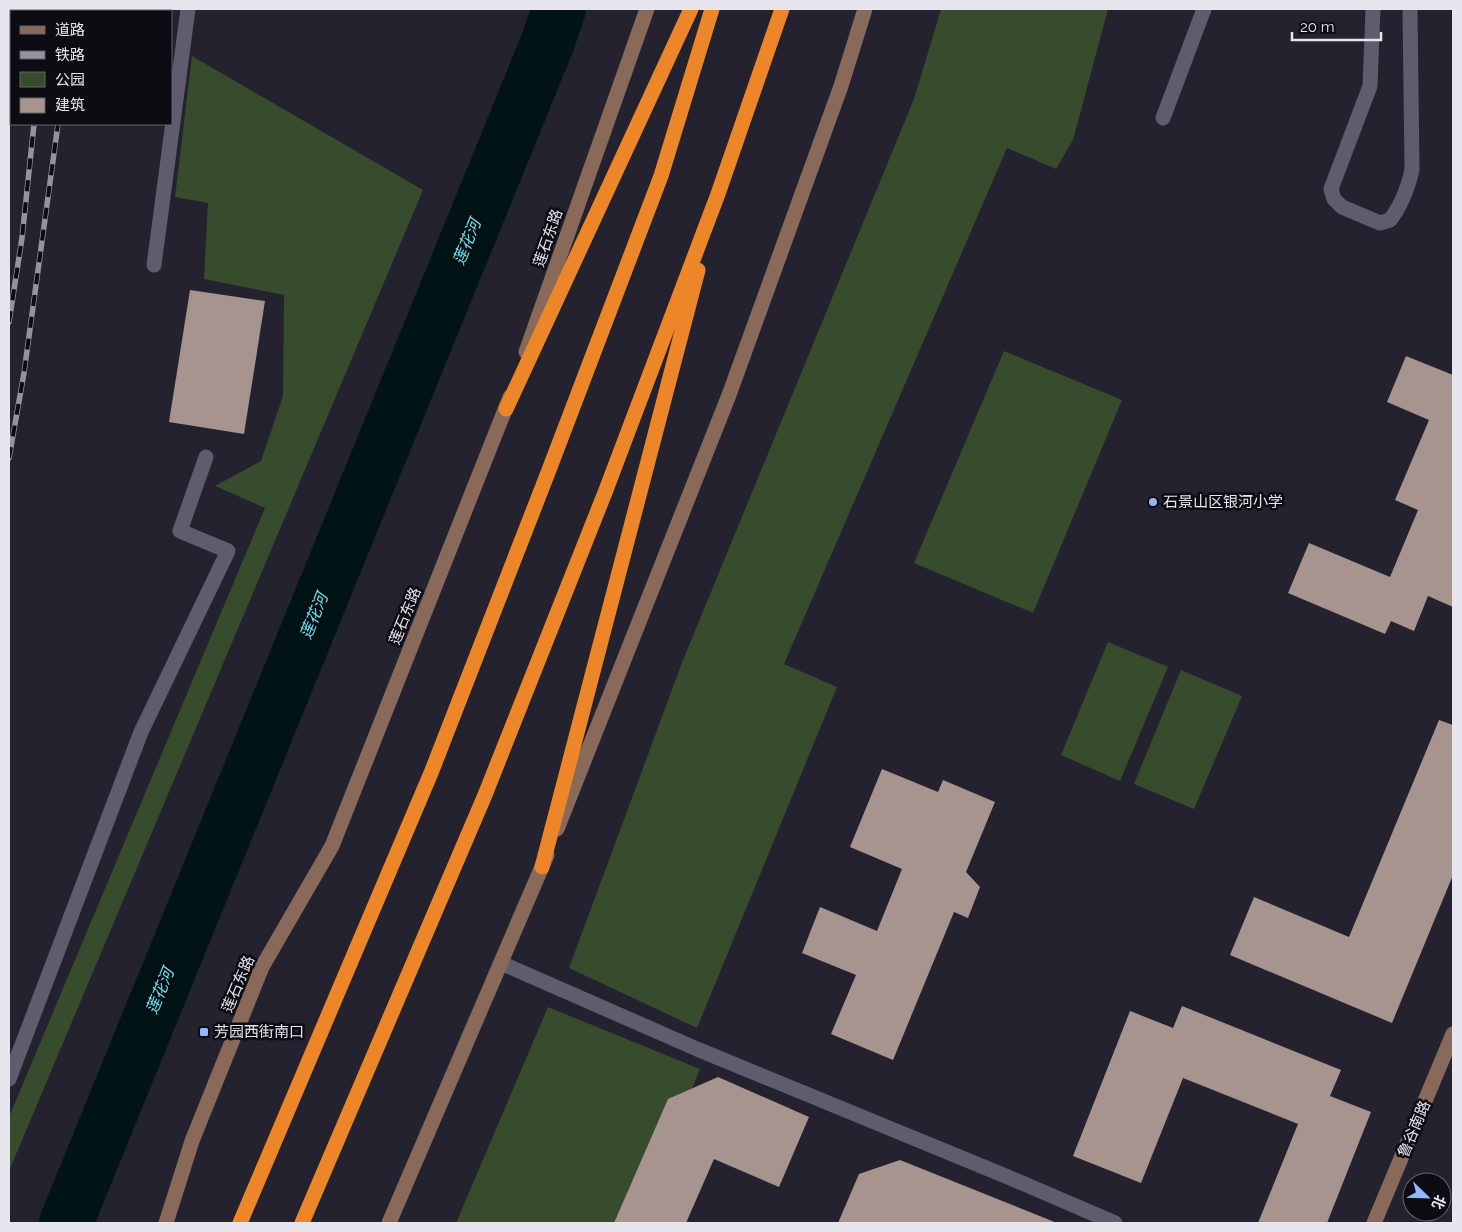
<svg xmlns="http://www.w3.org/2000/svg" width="1462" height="1232" viewBox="0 0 1462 1232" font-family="Raleway,'Noto Sans SC',sans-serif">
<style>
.green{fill:#364c2d}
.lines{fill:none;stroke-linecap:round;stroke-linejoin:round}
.river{stroke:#001416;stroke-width:54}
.building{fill:#a8948f}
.lane{stroke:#5f5d6d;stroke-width:15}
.street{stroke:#5f5d6d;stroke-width:15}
.secondary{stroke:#896959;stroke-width:15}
.highway{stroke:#ec8629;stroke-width:15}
.rail-casing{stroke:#95949e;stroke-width:5.5}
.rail{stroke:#0d0c12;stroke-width:4;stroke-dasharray:11;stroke-linecap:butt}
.poi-dot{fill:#93b7fd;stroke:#0d0c12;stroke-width:2}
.labels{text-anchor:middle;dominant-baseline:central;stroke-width:5;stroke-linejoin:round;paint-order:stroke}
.street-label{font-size:15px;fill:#e7e6ef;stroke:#0d0c12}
.poi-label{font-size:15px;fill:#e7e6ef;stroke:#0d0c12;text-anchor:start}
.water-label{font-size:16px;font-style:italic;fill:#65e6ef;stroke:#0d0c12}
</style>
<rect width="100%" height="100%" fill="#24222f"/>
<g class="green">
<polygon points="941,9 1108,9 1073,140 1056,169 1007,148 784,664 837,687 697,1028 569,968 683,660 914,99"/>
<polygon points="192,56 423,190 9,1171 9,1117 265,508 215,486 261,461 283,396 284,295 204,279 208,203 175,197"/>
<polygon points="1004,351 1122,400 1033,613 914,563"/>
<polygon points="1108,642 1168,667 1120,781 1061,755"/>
<polygon points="1181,670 1242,696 1194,809 1134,784"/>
<polygon points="548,1007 700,1069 636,1223 456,1223"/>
</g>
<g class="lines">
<polyline class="river" points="66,1223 547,44 559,9"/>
</g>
<g class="building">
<polygon points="190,290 265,301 244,434 169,422"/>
<polygon points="1406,356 1453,375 1453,607 1428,596 1414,631 1391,621 1385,634 1288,593 1309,543 1390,577 1418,510 1395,500 1429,420 1387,402"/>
<polygon points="1439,720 1453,725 1453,875 1392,1023 1230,955 1254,897 1349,937"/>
<polygon points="882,769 938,792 943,780 995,802 966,872 980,887 968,918 954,912 893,1060 831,1034 856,975 802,953 820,907 877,931 902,869 850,847"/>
<polygon points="1182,1006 1341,1070 1330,1096 1371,1112 1327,1223 1258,1223 1298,1124 1183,1078 1141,1183 1073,1156 1130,1011 1173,1028"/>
<polygon points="718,1077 809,1117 779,1187 714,1159 686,1223 614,1223 668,1099"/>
<polygon points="900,1160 1057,1223 838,1223 859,1174"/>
</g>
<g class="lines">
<g class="lane">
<polyline points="154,265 188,9"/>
<polyline points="9,1079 141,732 228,551 180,531 206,457"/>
</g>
<g class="street">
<path d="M 1373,9 L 1370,86 L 1331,189 L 1334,199 L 1342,207 L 1380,223 L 1390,220 C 1401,206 1408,187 1412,170 L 1410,9"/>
<polyline points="1163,118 1204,9"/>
<polyline points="501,963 697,1049 1008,1177 1115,1223"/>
</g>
<g class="secondary">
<polyline points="526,352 647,9"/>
<polyline points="557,829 729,395 841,86 865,9"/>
<polyline points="166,1223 192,1141 262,967 332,846 510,397"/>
<polyline points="389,1223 547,855"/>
<polyline points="1374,1223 1453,1034"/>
</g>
<g class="highway">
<polyline points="506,409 691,9"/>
<polyline points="542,867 698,270"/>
<polyline points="240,1223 431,773 549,470 661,176 712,9"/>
<polyline points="302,1223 485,795 606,490 718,194 782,9"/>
</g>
<g class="rail-casing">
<g id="rail">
<polyline points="46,11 46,9"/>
<polyline points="70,11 70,9"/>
<polyline points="9,322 22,238 34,124"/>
<polyline points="9,458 24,373 58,124"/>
</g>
</g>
<use href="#rail" class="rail"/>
</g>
<g class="poi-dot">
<circle cx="1153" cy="502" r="5"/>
<rect x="199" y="1027" width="10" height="10" rx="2.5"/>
</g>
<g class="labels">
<g class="street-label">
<text transform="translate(548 238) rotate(-71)">莲石东路</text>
<text transform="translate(405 616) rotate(-68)">莲石东路</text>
<text transform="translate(238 984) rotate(-67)">莲石东路</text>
<text transform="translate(1414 1129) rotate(-67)">鲁谷南路</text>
</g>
<g class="poi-label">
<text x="1163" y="502">石景山区银河小学</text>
<text x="214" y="1032">芳园西街南口</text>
</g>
<g class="water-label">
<text transform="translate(467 242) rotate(-68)">莲花河</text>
<text transform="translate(314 616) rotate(-68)">莲花河</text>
<text transform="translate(160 991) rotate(-68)">莲花河</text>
</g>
</g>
<rect width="1462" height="1232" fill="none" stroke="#e7e6ef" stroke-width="20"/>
<rect x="10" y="10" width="162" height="115" fill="#0d0c12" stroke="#64636a"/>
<rect x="20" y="26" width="25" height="8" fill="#896959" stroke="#64636a"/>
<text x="55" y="35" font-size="15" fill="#e7e6ef">道路</text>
<rect x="20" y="51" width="25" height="8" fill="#95949e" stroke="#64636a"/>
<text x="55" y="60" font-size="15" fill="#e7e6ef">铁路</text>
<rect x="20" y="72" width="25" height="15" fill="#364c2d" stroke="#64636a"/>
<text x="55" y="85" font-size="15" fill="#e7e6ef">公园</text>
<rect x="20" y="98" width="25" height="15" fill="#a8948f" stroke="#64636a"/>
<text x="55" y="110" font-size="15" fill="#e7e6ef">建筑</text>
<g transform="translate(1427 1197) rotate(113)"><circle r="24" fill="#0d0c12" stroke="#64636a"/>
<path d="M0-4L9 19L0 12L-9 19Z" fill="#93b7fd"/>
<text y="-8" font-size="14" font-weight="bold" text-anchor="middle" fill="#e7e6ef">北</text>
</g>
<path d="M1292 32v8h89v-8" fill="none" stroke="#e7e6ef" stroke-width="2.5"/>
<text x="1300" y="32" font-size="15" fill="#e7e6ef" stroke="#0d0c12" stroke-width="4" paint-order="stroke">20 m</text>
</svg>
